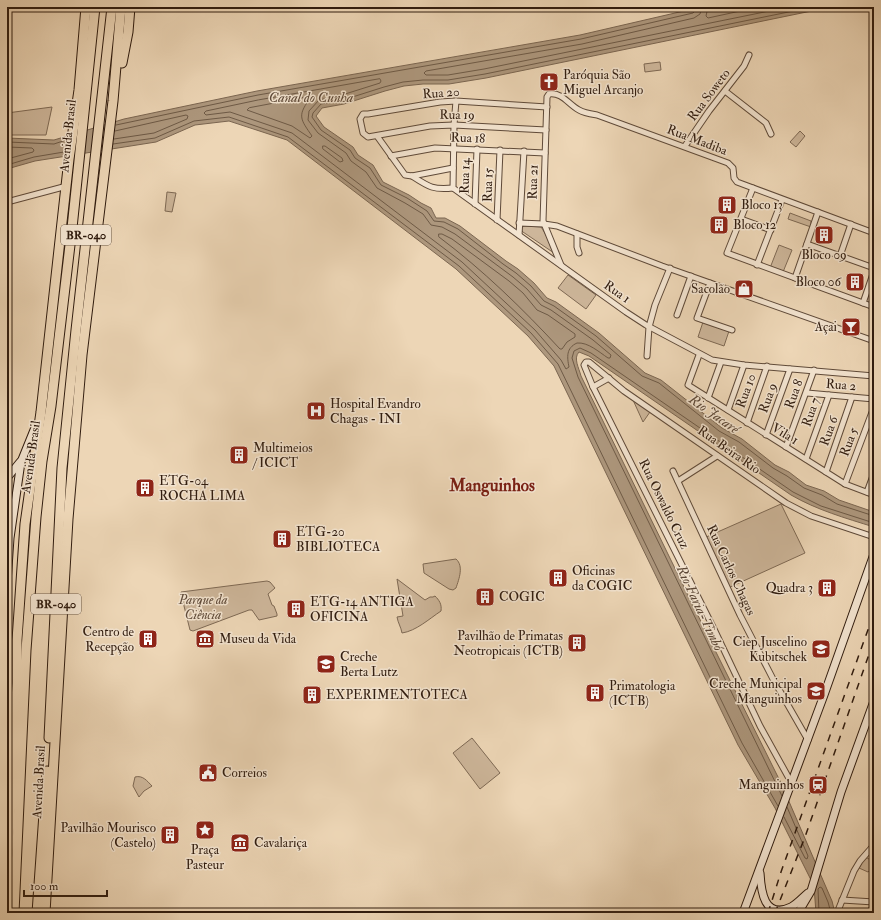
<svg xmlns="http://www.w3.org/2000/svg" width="881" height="920" viewBox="0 0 881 920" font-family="'IM FELL Double Pica',serif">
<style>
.green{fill:#cdb69a;stroke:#7e6954}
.water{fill:#ad977d;stroke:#7b6651}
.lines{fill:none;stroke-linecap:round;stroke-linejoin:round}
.shore{stroke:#6e5a46;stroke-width:1}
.street-casing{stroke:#5f4a39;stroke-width:7}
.secondary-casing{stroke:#301c0f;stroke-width:9}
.highway-casing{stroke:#301c0f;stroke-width:11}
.street{stroke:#f3e4d0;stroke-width:5}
.secondary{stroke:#f3e4d0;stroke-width:7}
.highway{stroke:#edd6b6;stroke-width:9}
.rail{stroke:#301c0f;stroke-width:1.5;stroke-dasharray:7 7;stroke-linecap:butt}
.labels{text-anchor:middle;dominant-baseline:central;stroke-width:3;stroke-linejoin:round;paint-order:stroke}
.shield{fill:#f3e4d0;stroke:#6a5849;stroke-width:1}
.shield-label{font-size:12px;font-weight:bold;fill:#301c0f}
.poi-label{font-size:13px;fill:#301c0f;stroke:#f3e4d0;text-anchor:start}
.street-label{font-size:13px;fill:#301c0f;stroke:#f3e4d0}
.park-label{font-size:13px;font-style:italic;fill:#5f4a39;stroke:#f3e4d0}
.water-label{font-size:14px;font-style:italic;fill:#5c4736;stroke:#f3e4d0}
.district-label{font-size:17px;font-weight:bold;fill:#7a1f14;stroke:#f3e4d0}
</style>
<rect width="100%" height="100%" fill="#edd6b6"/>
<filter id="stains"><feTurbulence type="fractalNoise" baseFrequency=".005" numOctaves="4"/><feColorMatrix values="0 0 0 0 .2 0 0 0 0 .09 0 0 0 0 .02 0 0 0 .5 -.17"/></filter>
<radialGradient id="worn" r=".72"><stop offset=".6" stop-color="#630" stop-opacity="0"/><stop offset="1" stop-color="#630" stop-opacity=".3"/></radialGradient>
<g class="green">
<polygon points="660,62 661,70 645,72 644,64"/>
<polygon points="52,107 46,135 7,135 7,113"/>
<polygon points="800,131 805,136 796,147 790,142"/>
<polygon points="167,192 176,193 172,212 165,211"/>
<polygon points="790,213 811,221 811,227 788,219"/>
<path d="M 525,226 L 541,227 C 545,232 550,245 554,251 L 554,253 L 523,232 L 521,230 L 522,227 Z"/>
<polygon points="779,245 792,250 783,272 770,268"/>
<polygon points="568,275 596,295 586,309 558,288"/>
<polygon points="703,322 729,331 724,346 698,337"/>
<polygon points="633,400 650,412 643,422"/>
<polygon points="781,504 805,553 728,588 704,538"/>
<path d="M 456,559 C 464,566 459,579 456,588 L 453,590 L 449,589 L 424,573 L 423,564 Z"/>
<path d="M 397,579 L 425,600 L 430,597 L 433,597 L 435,596 C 439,600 442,604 441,611 C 429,619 416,631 402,633 C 401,627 398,623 397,617 L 403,616 Z"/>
<polygon points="267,581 270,582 275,588 268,594 272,605 274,606 277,614 277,616 259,620 252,610 249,610 193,631 190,630 181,594 181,592"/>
<polygon points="472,738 500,773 480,789 453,753"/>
<path d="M 135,777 C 143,775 147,781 152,786 L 144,791 L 139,797 L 133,786 Z"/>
<polygon points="865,857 873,861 873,868 868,872 859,868"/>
</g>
<path class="water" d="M 701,7 L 831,7 L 486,78 L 449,84 L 423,84 L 404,86 L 385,91 L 344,104 L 322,108 L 316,116 L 324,127 L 353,147 L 358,155 L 373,165 L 383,182 L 409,195 L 421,203 L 431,208 L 436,218 L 445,218 L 460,226 L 506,261 L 518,269 L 534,283 L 547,298 L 556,302 L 599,333 L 645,373 L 661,380 L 722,428 L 742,439 L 775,465 L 789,472 L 806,485 L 824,491 L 839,500 L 874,512 L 874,527 C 845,518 817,510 791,495 L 589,356 L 579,352 C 573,358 579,368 581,376 L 710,640 L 781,783 L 832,901 L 835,913 L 816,913 L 814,886 L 775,808 L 738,745 L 554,366 L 528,336 L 456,269 L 287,140 L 229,121 L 195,125 L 156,142 L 35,161 L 7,169 L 7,138 L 54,140 L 124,119 L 257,91 L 580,35 Z"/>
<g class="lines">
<g class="shore">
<polyline points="702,7 700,14 694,18 582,44 426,71 424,73 426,75 448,75 484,69 789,7"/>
<polyline points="708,7 706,16 708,18 759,7"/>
<polyline points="813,7 485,74 448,80 423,80 403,82 384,87 343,100 321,104 313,113 312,117 321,130 350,150 355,158 370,168 381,185 407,198 427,211 434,221 444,222 458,229 503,264 516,273 531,286 544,301 554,306 596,336 642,376 659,383 719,431 739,442 773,468 787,476 804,488 822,495 837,504 874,516"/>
<path d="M 380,79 L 381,81 L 380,83 L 342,95 L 319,100 L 309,111 L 308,120 L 318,133 L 346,153 L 351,161 L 366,172 L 377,188 L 405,203 L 423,214 L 431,225 L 442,227 L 455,234 L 513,277 L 527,289 L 541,305 L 551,310 L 593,340 L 611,355 L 610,358 L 608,358 C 599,352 588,342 577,343 C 566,348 567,357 569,367 L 566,369 L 561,360 L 535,330 L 462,262 L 292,133 L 230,112 L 206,115 L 204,113 L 206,111 L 258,100 Z"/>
<path d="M 308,97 L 309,100 C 297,116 301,120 312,136 L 310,138 L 292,126 L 247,110 L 249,108 Z"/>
<polyline points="116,125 258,95 581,39 693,13 696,10 697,7"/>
<polyline points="114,139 154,133 187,119 188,116 186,115 115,131"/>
<polyline points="7,142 54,144 66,140"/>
<polyline points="113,144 155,138 194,121 229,117 288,137 459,266 531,333 558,364 742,743 778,806"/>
<polygon points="323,146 325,146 342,158 343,161 340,162 323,149"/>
<polyline points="7,147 32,148 34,150 33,152 7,159"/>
<polyline points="7,165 34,157 64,152"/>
<path d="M 439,234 L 442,234 L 452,239 L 509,281 L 523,293 L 537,310 L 548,315 L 575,334 L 575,337 L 567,342 L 562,349 L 560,349 C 523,309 483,270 439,237 Z"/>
<polyline points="782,796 578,377 572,358 574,351 580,348 591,353 793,492 821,506 874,523"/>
<polyline points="784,817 805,858 807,859 808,856 787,807"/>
<polyline points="819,913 818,889 820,887 822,888 828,902 831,913"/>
</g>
<g class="street-casing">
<g id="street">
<polyline points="725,91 766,123 771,134"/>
<polyline points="456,101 454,125 453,188 626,312 646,325 712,360 744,365 874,376"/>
<polyline points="546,130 454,125 430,126 368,137 363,133 360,119 363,114 368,114 440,102 456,101 547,107"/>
<polyline points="377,136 405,175 412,176 453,168"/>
<polyline points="685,146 709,111 744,66 749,55"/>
<polyline points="391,156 435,148 545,153"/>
<path d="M 412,176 C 429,187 433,190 453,188"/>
<polyline points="753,188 727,253 874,307"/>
<polyline points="7,202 67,186"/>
<polyline points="475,204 477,149"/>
<polyline points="741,219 771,230"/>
<polyline points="497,220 500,150"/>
<polyline points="519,223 544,224 557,226 662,266 874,341"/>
<polyline points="577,234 577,247 579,253"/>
<polyline points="519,235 524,151"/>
<polyline points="807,244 874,268"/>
<polyline points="840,256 851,224"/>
<path d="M 561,265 L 543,221 L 547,97 L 549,94 C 562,92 568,104 579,110 C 584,113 591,114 597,115 L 728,163 L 733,168 L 734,178 L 737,182 L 874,233"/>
<polyline points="757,265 782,200"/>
<polyline points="795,278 818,212"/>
<polyline points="710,283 697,318 732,330"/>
<polyline points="863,303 874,271"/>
<polyline points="677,315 691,276"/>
<polyline points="699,355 688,385 845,484 874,495"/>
<polyline points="647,356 649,327 655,305 670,268"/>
<polyline points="593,387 609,378"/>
<polyline points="807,393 874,399"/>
<polyline points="708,398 721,362"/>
<polyline points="728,410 744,365"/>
<polyline points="747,423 767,366"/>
<polyline points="766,435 790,369"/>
<polyline points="786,447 814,370"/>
<polyline points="806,459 829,395"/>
<polyline points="673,471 740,615 773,679 808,740"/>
<polyline points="826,472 852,397"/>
<polyline points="678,481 717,456"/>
<polyline points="845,484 874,407"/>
<polyline points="867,492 874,473"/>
<polyline points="791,782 760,726 714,629 593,387 584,365 586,362 589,362 624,391 786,503 811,516 874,537"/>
<polyline points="842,900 874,902"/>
<polyline points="837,913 854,871 860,861 874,845"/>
<polyline points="870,913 874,903"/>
</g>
</g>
<g class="secondary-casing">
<g id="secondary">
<polyline points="7,478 20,462"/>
<polyline points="7,583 10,538 21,462 36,425"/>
<path d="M 760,873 C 761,891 764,920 791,907 C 797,904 802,898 808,893"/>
<polyline points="743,913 824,695 874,554"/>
<polyline points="798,913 811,891 841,792 874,701"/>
</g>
</g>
<g class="highway-casing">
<g id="highway">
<polyline points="122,63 128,32 130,7"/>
<polyline points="49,738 62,468 76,330 112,7"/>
<polyline points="7,876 17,683 17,640 25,524 41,412 69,159 79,90 86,7"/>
<polyline points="14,913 26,650 36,517 42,461 51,406 72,228 95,7"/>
<polyline points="37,913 47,771"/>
<polyline points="45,913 68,519 82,355 108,142 113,101 121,7"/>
</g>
</g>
<use href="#street" class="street"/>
<use href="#secondary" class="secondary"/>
<use href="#highway" class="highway"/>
<g class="rail">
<polyline points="768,913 781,872 874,613"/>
<polyline points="775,913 805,837 874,640"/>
</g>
</g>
<defs>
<g id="church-square" transform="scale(1)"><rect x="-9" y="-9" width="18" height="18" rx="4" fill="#8f2418" stroke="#f3e4d0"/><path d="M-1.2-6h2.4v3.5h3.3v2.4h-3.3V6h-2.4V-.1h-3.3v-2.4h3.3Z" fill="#fff"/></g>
<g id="building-square" transform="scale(1)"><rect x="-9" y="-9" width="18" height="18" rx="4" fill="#8f2418" stroke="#f3e4d0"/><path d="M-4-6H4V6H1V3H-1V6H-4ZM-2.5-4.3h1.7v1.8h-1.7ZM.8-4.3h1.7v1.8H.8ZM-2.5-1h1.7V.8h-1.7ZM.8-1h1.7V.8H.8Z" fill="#fff"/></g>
<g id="shop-square" transform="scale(1)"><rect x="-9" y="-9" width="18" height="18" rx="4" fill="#8f2418" stroke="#f3e4d0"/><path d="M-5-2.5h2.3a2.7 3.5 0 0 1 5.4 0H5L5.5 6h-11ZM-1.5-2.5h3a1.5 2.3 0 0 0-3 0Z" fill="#fff"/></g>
<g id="bar-square" transform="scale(1)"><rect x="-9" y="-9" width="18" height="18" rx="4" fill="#8f2418" stroke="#f3e4d0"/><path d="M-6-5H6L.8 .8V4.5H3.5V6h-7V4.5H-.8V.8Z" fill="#fff"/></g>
<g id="hospital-square" transform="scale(1)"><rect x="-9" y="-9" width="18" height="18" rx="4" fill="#8f2418" stroke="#f3e4d0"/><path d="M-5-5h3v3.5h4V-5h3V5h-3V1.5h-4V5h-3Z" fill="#fff"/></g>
<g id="museum-square" transform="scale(1)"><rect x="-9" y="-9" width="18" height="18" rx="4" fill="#8f2418" stroke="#f3e4d0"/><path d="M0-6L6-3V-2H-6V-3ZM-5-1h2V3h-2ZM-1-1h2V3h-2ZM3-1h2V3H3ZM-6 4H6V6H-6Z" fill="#fff"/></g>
<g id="school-square" transform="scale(1)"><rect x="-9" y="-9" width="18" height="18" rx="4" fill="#8f2418" stroke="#f3e4d0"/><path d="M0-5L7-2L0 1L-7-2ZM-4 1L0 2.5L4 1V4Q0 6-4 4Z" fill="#fff"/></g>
<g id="civic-square" transform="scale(1)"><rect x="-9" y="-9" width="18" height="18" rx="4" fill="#8f2418" stroke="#f3e4d0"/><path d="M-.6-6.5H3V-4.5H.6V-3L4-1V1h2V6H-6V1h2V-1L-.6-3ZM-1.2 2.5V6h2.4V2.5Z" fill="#fff"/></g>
<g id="station-square" transform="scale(1)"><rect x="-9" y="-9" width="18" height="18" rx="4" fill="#8f2418" stroke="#f3e4d0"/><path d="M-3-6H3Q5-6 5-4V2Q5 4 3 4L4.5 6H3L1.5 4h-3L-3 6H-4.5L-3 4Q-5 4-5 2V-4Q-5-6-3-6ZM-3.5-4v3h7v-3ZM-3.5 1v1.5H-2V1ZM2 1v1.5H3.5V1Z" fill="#fff"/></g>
<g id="sight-square" transform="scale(1)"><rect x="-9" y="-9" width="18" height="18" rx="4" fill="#8f2418" stroke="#f3e4d0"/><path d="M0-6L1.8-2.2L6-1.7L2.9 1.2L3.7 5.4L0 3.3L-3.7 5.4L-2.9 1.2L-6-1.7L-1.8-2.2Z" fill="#fff"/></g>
</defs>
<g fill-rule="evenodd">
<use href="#church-square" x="549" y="82"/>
<use href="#building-square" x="727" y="205"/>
<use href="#building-square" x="719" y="225"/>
<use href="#building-square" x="824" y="235"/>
<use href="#building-square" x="855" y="282"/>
<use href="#shop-square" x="744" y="289"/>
<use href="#bar-square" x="851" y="327"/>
<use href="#hospital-square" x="316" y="411"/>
<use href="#building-square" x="239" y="455"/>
<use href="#building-square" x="145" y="488"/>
<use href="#building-square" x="282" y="539"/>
<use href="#building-square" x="558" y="578"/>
<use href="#building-square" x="827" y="588"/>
<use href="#building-square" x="485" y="597"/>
<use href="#building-square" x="296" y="609"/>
<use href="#building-square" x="148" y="639"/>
<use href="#museum-square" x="205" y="639"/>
<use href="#building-square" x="577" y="643"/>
<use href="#school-square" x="821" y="649"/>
<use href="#school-square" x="326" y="664"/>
<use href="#school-square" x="816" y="691"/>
<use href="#building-square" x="595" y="693"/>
<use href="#building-square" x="312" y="695"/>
<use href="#civic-square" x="208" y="773"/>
<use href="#station-square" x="818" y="785"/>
<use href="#sight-square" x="205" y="830"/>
<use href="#building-square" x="170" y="835"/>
<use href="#museum-square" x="240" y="843"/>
</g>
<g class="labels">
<g class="shield">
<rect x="61" y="225" width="50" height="20" rx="3"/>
<rect x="31" y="594" width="50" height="20" rx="3"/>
</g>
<g class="shield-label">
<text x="86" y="235">BR-040</text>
<text x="56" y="604">BR-040</text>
</g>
<g class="poi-label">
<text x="563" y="75">Paróquia São<tspan x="563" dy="15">Miguel Arcanjo</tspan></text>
<text x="741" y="205">Bloco 13</text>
<text x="733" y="225">Bloco 12</text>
<text x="824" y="255" text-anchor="middle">Bloco 09</text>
<text x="841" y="282" text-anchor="end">Bloco 06</text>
<text x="730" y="289" text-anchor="end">Sacolão</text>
<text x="837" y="327" text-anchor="end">Açai</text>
<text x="330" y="404">Hospital Evandro<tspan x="330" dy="15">Chagas - INI</tspan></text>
<text x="253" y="448">Multimeios<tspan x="253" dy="15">/ ICICT</tspan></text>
<text x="159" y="481">ETG-04<tspan x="159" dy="15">ROCHA LIMA</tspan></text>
<text x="296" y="532">ETG-20<tspan x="296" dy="15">BIBLIOTECA</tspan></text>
<text x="572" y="571">Oficinas<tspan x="572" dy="15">da COGIC</tspan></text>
<text x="813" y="588" text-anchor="end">Quadra 3</text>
<text x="499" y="597">COGIC</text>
<text x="310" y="602">ETG-14 ANTIGA<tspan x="310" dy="15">OFICINA</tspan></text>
<text x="134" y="632" text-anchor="end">Centro de<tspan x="134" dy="15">Recepção</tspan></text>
<text x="563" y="636" text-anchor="end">Pavilhão de Primatas<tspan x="563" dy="15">Neotropicais (ICTB)</tspan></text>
<text x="219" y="639">Museu da Vida</text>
<text x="807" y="642" text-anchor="end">Ciep Juscelino<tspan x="807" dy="15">Kubitschek</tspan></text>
<text x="340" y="657">Creche<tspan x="340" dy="15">Berta Lutz</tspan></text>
<text x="802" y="684" text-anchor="end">Creche Municipal<tspan x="802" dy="15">Manguinhos</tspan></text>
<text x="609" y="686">Primatologia<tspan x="609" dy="15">(ICTB)</tspan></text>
<text x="326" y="695">EXPERIMENTOTECA</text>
<text x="222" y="773">Correios</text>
<text x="804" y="785" text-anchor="end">Manguinhos</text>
<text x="156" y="828" text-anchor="end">Pavilhão Mourisco<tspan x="156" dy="15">(Castelo)</tspan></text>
<text x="254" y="843">Cavalariça</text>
<text x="205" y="850" text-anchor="middle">Praça<tspan x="205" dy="15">Pasteur</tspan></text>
</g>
<g class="street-label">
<text transform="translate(441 93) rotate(-4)">Rua 20</text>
<text transform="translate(709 95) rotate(-53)">Rua Soweto</text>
<text transform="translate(457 115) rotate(1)">Rua 19</text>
<text transform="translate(68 136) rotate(-84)">Avenida Brasil</text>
<text transform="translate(468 138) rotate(2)">Rua 18</text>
<text transform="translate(697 140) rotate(21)">Rua Madiba</text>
<text transform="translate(465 176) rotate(-88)">Rua 14</text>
<text transform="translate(533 182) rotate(-88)">Rua 21</text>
<text transform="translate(488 185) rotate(-88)">Rua 15</text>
<text transform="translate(617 292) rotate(35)">Rua 1</text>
<text transform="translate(841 385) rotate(5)">Rua 2</text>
<text transform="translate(746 391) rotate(-70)">Rua 10</text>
<text transform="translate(794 394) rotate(-70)">Rua 8</text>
<text transform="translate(768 398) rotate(-70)">Rua 9</text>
<text transform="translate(811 412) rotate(-70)">Rua 7</text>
<text transform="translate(829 431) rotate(-70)">Rua 6</text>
<text transform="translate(785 434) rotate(31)">Vila 1</text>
<text transform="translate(849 442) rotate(-69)">Rua 5</text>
<text transform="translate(729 450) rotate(35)">Rua Beira Rio</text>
<text transform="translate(31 457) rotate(-82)">Avenida Brasil</text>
<text transform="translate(664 504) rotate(64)">Rua Oswaldo Cruz</text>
<text transform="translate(731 570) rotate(65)">Rua Carlos Chagas</text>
<text transform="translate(39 782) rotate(-87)">Avenida Brasil</text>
</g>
<g class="park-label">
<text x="203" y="600">Parque da<tspan x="203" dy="15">Ciência</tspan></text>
</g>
<g class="water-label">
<text x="311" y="97">Canal do Cunha</text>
<text transform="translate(714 414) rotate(35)">Rio Jacaré</text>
<text transform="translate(700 608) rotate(65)">Rio Faria-Timbó</text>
</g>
<g class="district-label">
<text x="492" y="485">Manguinhos</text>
</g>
</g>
<rect width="881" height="920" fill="none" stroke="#edd6b6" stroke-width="24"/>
<rect x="8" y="8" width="865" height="904" fill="none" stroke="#301c0f" stroke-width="2"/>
<rect x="12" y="12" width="857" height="896" fill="none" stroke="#301c0f"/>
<path d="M24 890v6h83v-6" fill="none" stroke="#301c0f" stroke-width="2"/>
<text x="30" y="890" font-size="12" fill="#301c0f" stroke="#f3e4d0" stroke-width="3" paint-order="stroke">100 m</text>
<rect width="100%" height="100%" filter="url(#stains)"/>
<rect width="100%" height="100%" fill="url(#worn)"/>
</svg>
